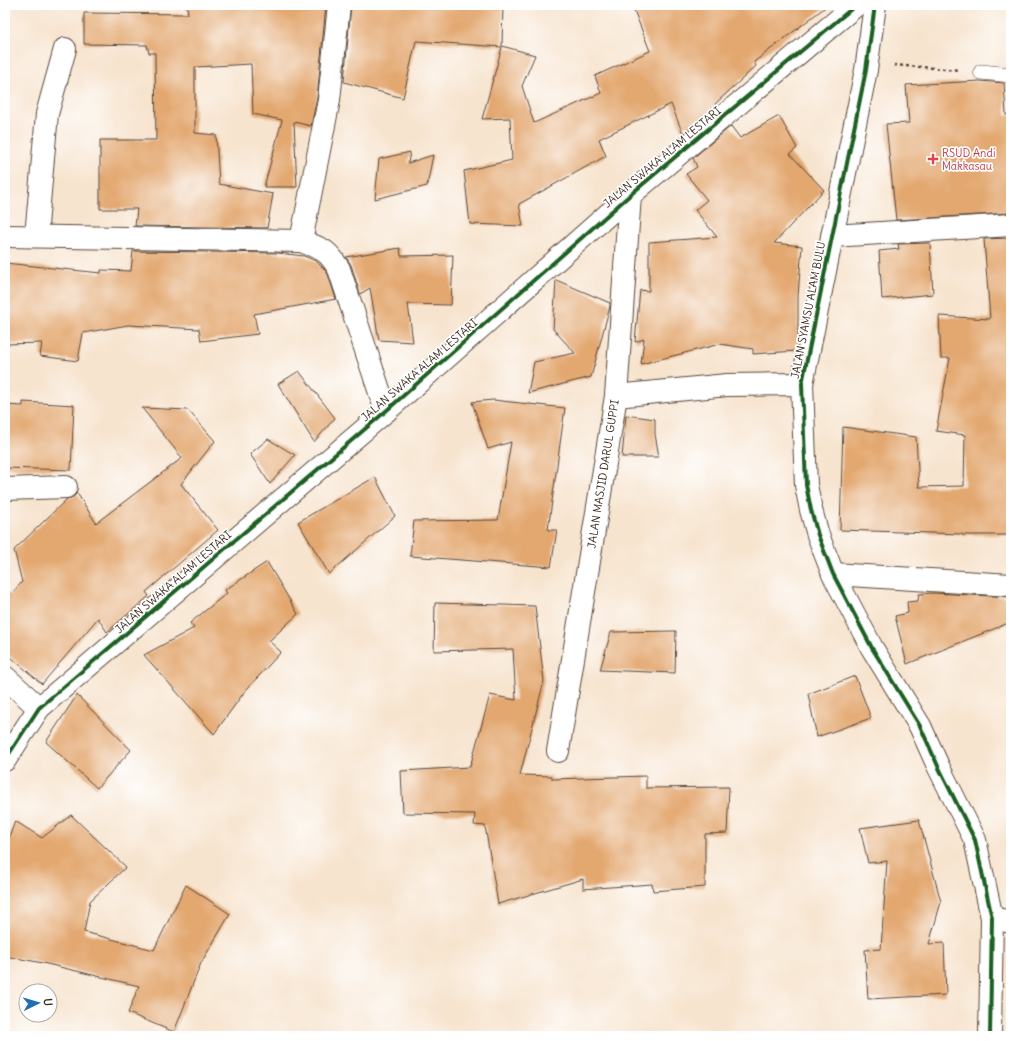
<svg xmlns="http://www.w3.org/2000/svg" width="1016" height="1041" viewBox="0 0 1016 1041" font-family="Delius,sans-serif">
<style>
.building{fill:#e3a76f}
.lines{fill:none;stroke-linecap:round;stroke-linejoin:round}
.lane-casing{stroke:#574639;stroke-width:16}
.street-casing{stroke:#574639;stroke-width:24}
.secondary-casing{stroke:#574639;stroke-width:24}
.path{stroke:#574639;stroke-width:2.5;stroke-dasharray:3 3;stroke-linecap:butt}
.lane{stroke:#fff;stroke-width:15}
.street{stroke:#fff;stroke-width:22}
.secondary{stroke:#fff;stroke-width:22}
.cycleway-casing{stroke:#fff;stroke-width:6}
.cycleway{stroke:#1b5e20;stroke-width:4}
.health-dot{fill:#e0444e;stroke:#fff;stroke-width:1.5}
.labels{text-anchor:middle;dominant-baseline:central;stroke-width:3.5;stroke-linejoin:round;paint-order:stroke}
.health-label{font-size:11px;fill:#be3a42;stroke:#fff;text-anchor:start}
.street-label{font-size:11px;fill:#3b2a1e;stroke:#fff}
</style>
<rect width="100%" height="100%" fill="#fff"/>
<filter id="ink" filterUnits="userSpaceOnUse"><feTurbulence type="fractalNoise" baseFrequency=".025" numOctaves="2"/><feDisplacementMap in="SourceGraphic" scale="8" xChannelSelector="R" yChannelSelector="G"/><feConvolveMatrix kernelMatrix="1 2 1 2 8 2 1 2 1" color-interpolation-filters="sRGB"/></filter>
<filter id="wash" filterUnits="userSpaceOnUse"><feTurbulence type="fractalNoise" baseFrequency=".012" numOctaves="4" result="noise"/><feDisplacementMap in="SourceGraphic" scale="16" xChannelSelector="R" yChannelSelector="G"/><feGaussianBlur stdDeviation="0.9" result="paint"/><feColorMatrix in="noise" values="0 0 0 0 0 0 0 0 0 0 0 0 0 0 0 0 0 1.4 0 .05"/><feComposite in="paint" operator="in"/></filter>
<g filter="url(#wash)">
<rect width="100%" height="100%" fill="#f7e4cf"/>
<g id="blocks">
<g class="building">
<polygon points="187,5 326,5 317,98 311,126 294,122 297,187 264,187 282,120 253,114 251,64 195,67 195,133 216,135 219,184 273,194 267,228 135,226 137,209 100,209 100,140 156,140 155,53 149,53 147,45 84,44 84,13 188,14"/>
<polygon points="351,5 503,5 502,46 535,55 522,86 534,123 601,93 595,76 650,51 632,5 828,5 754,62 756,66 715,104 717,106 683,134 671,104 599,139 606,156 519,204 523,226 470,224 464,171 512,160 510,118 482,119 502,47 416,41 403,98 344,82"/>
<polygon points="980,81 1004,83 1006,115 1011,114 1011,213 896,220 886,124 909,123 906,85"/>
<polygon points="779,116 797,148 790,154 824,190 774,243 802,246 798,296 798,340 796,351 753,354 753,349 720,344 641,364 644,339 635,342 640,290 649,291 649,242 717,237 695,210 707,200 686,174 697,167 693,158 731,126 740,138"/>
<polygon points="410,152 408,163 433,155 427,186 375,199 379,159"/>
<polygon points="1011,238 1011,535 962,535 962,534 840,530 843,427 916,437 919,487 964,486 965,435 936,431 950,358 941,358 939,316 990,319 984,239"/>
<polygon points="930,243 933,294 882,299 879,251 899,249 898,244"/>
<polygon points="400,248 401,256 453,255 451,305 408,304 413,342 379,340 370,288 360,294 351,265 346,257"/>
<polygon points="133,251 278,253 304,256 316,261 325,270 328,274 336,299 254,314 258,334 201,341 199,329 128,325 83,333 78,361 40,356 42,343 5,344 5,263 101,273 101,270 131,271"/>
<polygon points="556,280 610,303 610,306 591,377 528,393 534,362 575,353 553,329"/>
<polygon points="299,371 335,418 314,442 278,384"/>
<polygon points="493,400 565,408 548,530 557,530 551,567 410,556 414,521 498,520 511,442 488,449 472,402"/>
<polygon points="23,402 74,405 71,470 5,468 5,405 23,406"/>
<polygon points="142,408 188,410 215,441 181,484 218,530 146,592 149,596 107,632 98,618 42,684 5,652 5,598 12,593 22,582 14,550 67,499 73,497 77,493 96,523 182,458"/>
<polygon points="626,415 655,419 655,434 659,457 622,457"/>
<polygon points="268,439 295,455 270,484 250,454"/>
<polygon points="375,477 395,516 329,574 298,522"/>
<polygon points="267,562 298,614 269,641 281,652 245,691 214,734 144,655 194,628 190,623 227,593 225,590"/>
<polygon points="933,593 1011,597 1011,622 907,664 895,616 908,613 907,602 918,601 919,594"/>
<polygon points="435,603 535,606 544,681 520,775 552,776 552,779 646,776 646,788 729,787 727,833 705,834 705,887 653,891 652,884 583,889 583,879 498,904 485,826 474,825 475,814 403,813 401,771 470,767 490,695 516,700 513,649 434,651"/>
<polygon points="676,631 675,673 600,670 611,632"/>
<polygon points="855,676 871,718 817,737 808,694"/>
<polygon points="77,695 131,750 97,788 46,742"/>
<polygon points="71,815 126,867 90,901 84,932 154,950 186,885 230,914 201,963 174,1032 128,1013 139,986 43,963 5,956 5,849 15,821 42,838"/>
<polygon points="919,820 941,902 929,944 944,943 946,995 868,999 865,950 881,949 887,861 868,863 860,828"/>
</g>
</g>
</g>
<g filter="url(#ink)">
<use href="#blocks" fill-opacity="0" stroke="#574639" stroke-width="1"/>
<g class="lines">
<g class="lane-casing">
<polyline id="lane" points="981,72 1011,75"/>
</g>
<g class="street-casing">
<g id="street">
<path d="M 5,236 L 301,241 C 322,249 327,249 339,269 L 386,411"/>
<polyline points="36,236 47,114 65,49"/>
<polyline points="832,236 1011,225"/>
<polyline points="301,241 329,100 339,5"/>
<polyline points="616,396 727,385 802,384"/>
<polyline points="5,489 66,487"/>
<polyline points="833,574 1011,585"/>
<polyline points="5,677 39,708"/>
<polyline points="558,751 616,396 630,195"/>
<polyline points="5,760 39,708 386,411 630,195 856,5"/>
<polyline points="992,918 1011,922"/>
</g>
</g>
<g class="secondary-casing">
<polyline id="secondary" points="875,5 866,70 802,384 806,485 811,510 818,535 833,574 872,648 920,726 938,766 975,840 992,918 990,1036"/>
</g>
<polyline class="path" points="894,65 959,70"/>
<use href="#lane" class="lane"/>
<use href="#street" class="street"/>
<use href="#secondary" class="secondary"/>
<g class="cycleway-casing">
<g id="cycleway">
<polyline points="875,5 866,70 802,384 806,485 811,510 818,535 833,574 872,648 920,726 938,766 975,840 992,918 990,1036"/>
<polyline points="5,760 39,708 386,411 630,195 856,5"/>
</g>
</g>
<use href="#cycleway" class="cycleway"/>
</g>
</g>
<path class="health-dot" d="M931 153h4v4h4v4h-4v4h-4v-4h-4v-4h4z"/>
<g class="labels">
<g class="health-label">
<text x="942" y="153">RSUD Andi<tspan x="942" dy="13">Makkasau</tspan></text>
</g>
<g class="street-label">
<text transform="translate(662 157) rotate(-40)">JALAN SWAKA ALAM LESTARI</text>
<text transform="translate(808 310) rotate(-79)">JALAN SYAMSU ALAM BULU</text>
<text transform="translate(419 370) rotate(-41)">JALAN SWAKA ALAM LESTARI</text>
<text transform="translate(603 474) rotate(-81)">JALAN MASJID DARUL GUPPI</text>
<text transform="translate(173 582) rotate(-41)">JALAN SWAKA ALAM LESTARI</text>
</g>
</g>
<rect width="1016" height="1041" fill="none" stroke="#fff" stroke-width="20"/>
<g transform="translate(38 1003) rotate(85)"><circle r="19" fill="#ffffff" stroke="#b1aaa5"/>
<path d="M0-3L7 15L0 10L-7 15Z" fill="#1f6fb2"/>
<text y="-6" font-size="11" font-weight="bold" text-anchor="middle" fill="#3b2a1e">U</text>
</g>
</svg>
